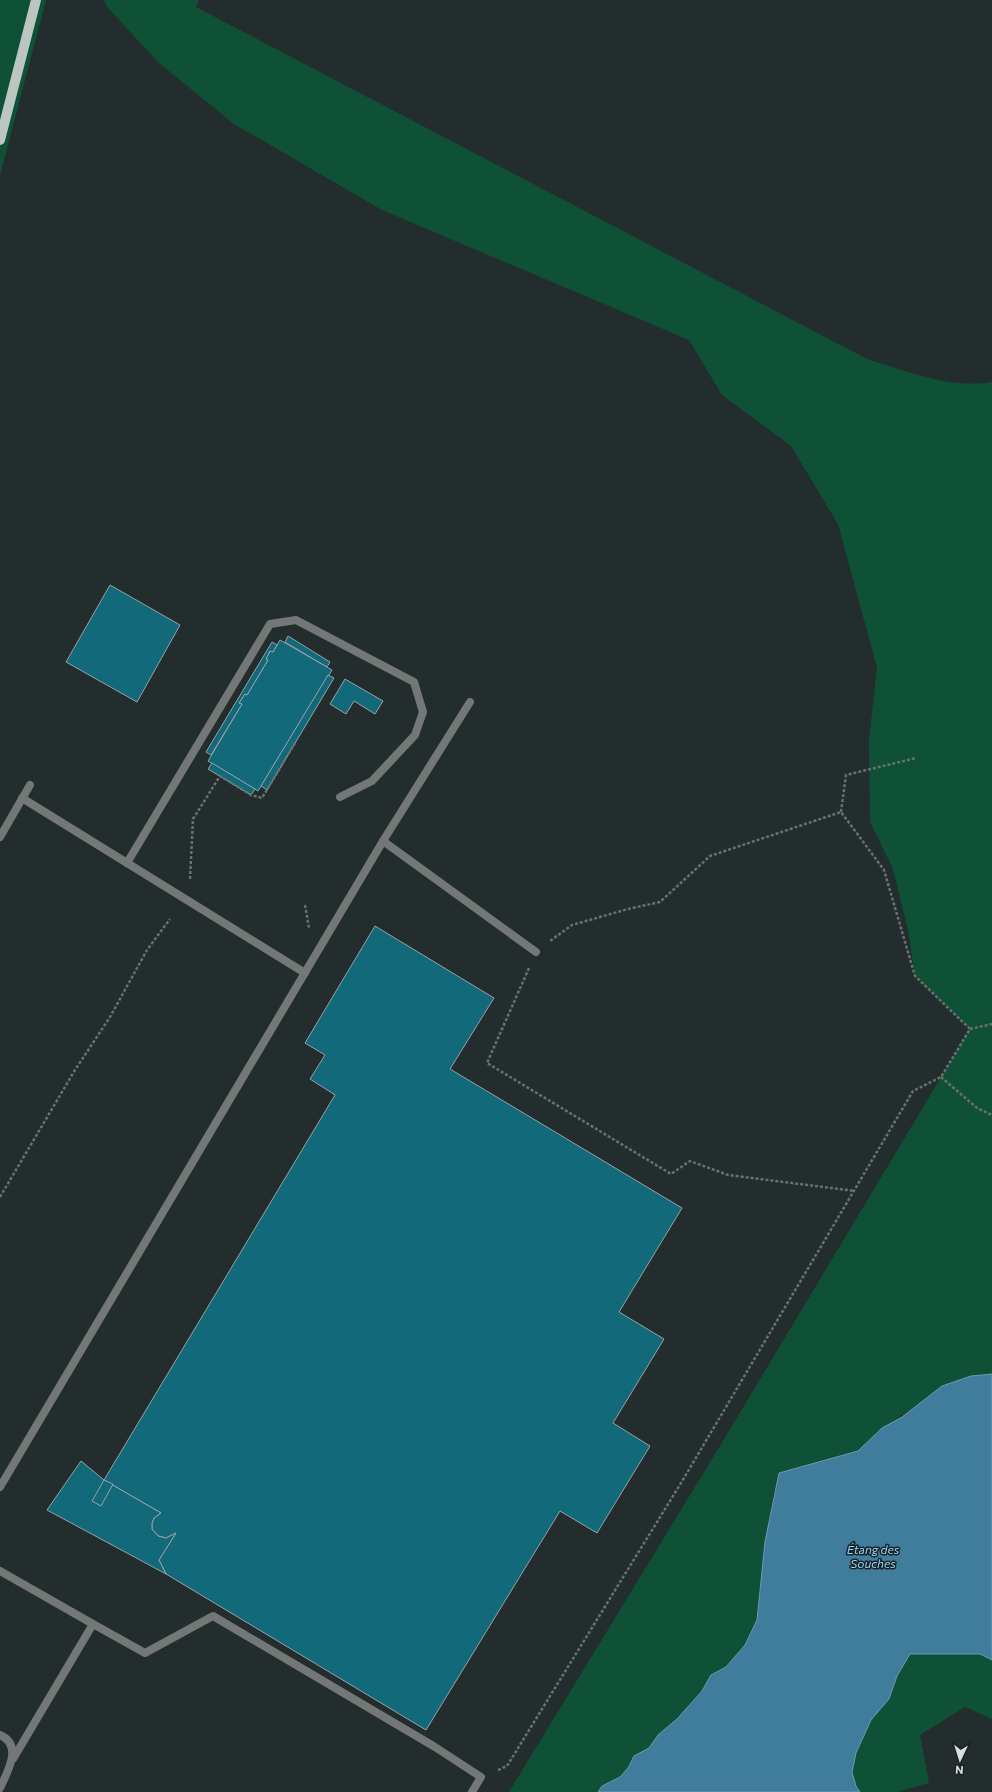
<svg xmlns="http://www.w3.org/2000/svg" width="992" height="1792" viewBox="0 0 992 1792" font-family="Commissioner,sans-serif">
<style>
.green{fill:#0f5136}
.water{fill:#407c9c;stroke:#6e9ab0}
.building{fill:#12697a;stroke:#98a2a5}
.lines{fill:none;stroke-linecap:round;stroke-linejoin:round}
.path{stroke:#687070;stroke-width:2.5;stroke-dasharray:3 2;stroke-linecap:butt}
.service{stroke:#737877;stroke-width:8}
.minor{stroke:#737877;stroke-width:8}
.primary{stroke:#bbc5c2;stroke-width:10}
.labels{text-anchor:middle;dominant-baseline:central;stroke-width:3;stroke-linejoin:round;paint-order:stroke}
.water-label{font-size:12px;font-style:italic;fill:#8fd5fb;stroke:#1b2324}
</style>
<rect width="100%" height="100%" fill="#242d2d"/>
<g class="green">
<polygon points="0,0 46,0 0,175"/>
<path d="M 104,0 L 199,0 L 196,7 L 867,359 C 907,371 949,389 992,382 L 992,1374 L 971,1376 L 921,1403 L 882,1428 L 858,1451 L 779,1473 L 773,1496 L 757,1620 L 745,1645 L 726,1667 L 711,1675 L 702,1691 L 677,1719 L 658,1735 L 649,1748 L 634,1756 L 628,1768 L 620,1777 L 602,1786 L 598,1792 L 509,1792 L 726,1436 L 970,1029 L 915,976 L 908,930 L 893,869 L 870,822 L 869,740 L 877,668 L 838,524 L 791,446 L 722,395 L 689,340 L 382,210 L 234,124 L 159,63 L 107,7 Z"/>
<polygon points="910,1654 980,1654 992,1660 992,1719 965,1707 920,1735 929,1783 897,1792 860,1792 856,1786 852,1772 856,1753 871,1720 889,1699 897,1676"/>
</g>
<polygon class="water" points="992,1374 992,1660 980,1654 910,1654 897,1676 889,1699 871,1720 856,1753 852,1772 856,1786 860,1792 598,1792 602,1786 620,1777 628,1768 634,1756 649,1748 658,1735 677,1719 702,1691 711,1675 726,1667 745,1645 757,1620 765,1542 779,1473 858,1451 882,1428 902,1417 942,1386 971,1376"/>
<g class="building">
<polygon points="110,585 180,625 137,702 66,662"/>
<polygon points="288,636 330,662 327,667 285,642"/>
<polygon points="280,640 332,670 258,791 208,761 242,704 239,703 245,694 247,695 268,660 266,659 270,651 273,652"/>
<polygon points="272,642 277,645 273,652 270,651 266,659 268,660 247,695 245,694 239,703 242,704 211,755 206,752"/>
<polygon points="328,675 334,678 267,790 261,786"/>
<polygon points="345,679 383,701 375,714 354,701 346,714 330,704"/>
<polygon points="212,763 255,789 251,795 208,769"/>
<polygon points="375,926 494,998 450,1069 682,1208 619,1312 664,1339 613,1423 650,1446 597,1533 560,1511 426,1730 166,1574 159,1560 176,1533 166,1538 158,1536 152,1529 152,1523 154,1518 161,1513 104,1480 335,1095 310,1079 325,1055 305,1043"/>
<polygon points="81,1461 104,1480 161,1513 154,1518 152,1523 152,1529 158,1536 166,1538 176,1533 159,1560 166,1574 47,1510"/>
<polygon points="104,1480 113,1484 101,1506 92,1501"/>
</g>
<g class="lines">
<g class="path">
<polyline points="841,812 846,775 916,758"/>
<polyline points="190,879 193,819 220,776 251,795 262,798 295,743"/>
<polyline points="305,905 309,928"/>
<polyline points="529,968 487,1063 671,1174 690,1161 728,1175 855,1191"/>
<polyline points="970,1029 992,1024"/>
<polyline points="941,1077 977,1108 992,1115"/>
<polyline points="0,1197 75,1070 110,1017 147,950 170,919"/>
<polyline points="498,1770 507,1766 681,1483 913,1091 941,1077 970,1029 915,976 884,870 841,812 710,856 660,902 628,909 572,925 550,941"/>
</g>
<g class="service">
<polyline points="22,798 305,973"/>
<polyline points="0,837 30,785"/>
<polyline points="383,841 536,952"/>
<polyline points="127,863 270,624 296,620 414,682 423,712 415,735 372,781 340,797"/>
<polyline points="0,1487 383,841 470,702"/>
<polyline points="0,1571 93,1624 13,1759"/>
<polyline points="93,1624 145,1653 213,1616 435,1747 481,1777 472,1792"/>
</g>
<path class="minor" d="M 0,1735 C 23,1745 8,1771 0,1788"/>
<polyline class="primary" points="0,140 36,0"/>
</g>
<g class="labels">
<g class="water-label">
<text x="873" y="1549">Étang des<tspan x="873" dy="14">Souches</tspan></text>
</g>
</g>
<g transform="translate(960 1760) rotate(184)" stroke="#1b2324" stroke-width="3" paint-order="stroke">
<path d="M0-3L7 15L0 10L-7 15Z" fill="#d9dfdf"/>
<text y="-6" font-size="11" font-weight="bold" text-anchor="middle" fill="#d9dfdf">N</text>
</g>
</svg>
